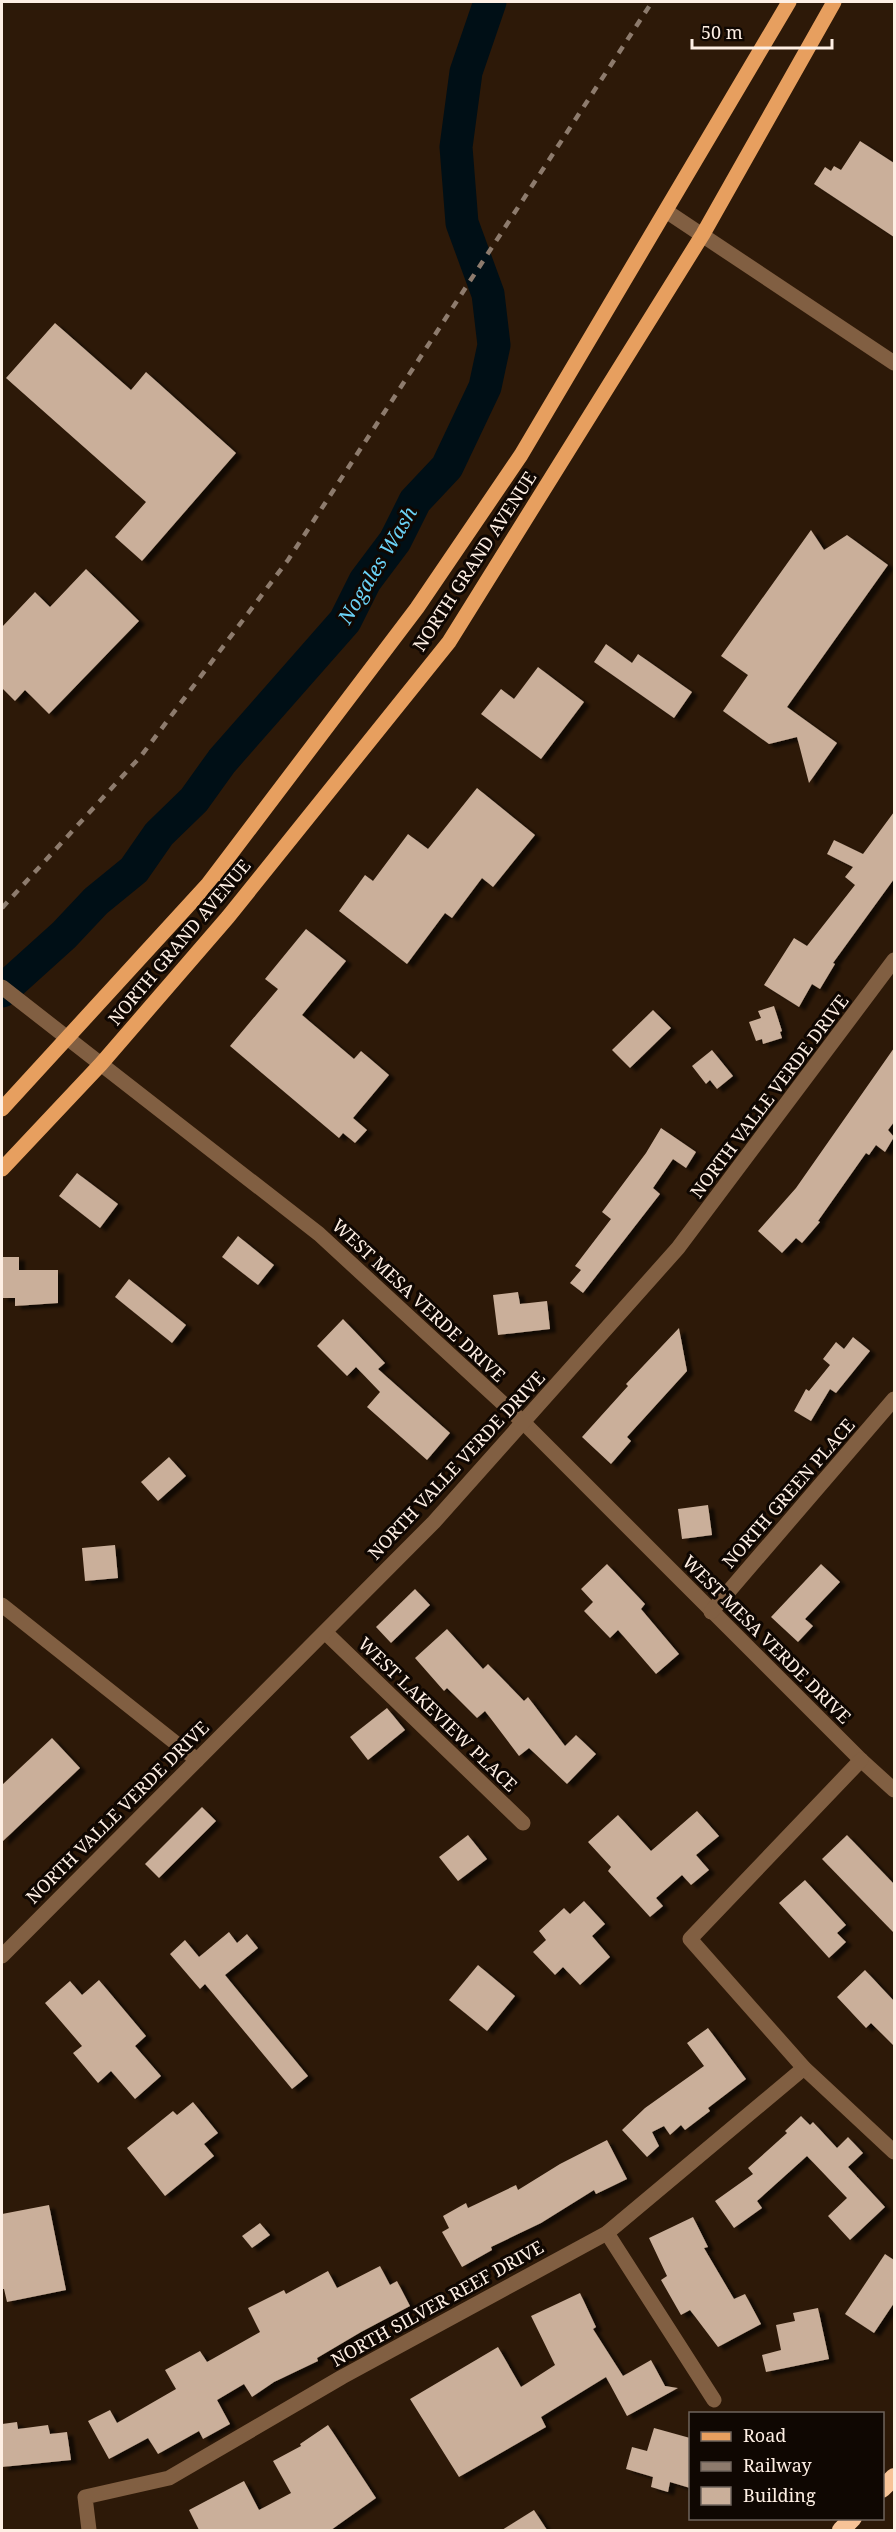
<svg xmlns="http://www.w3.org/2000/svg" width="896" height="2532" viewBox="0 0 896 2532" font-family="'Noto Serif',serif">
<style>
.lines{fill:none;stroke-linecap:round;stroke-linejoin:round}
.river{stroke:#000f16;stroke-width:33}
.building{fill:#caaf9a;filter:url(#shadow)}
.minor{stroke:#815f42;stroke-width:15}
.primary{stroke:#e79f5f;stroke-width:15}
.motorway{stroke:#f7c397;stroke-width:18}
.rail{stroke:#8d7b6d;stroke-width:4.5;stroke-dasharray:8 8;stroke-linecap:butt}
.labels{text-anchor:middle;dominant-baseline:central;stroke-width:6;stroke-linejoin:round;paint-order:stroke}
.street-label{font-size:18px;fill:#feefe4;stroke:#0f0702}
.water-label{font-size:20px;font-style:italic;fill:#6bd2f6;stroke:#0f0702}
</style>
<defs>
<filter id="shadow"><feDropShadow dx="6" dy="3.5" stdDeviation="1.5" flood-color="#0009"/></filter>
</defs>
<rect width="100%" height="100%" fill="#2d1908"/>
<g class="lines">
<polyline class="river" points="2,991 64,935 96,901 134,870 159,834 194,800 222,761 345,621 365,581 395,541 415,501 447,467 485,387 494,345 488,294 462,223 456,147 466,72 490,2"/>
</g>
<g class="building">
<polygon points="860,141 894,163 894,237 814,184 825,167 831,171 834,166 841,170"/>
<polygon points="55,323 131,390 146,372 236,453 142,561 115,537 146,502 6,378"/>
<polygon points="811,530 824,550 847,535 888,565 787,707 837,743 809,783 797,737 769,744 723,711 748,675 721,656"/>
<polygon points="86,569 139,621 49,714 25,690 15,701 2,688 2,627 35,592 50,607"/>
<polygon points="606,644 632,663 638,654 692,692 674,718 594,662"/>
<polygon points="538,667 584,702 541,759 481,714 501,689 514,699"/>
<polygon points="477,788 535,835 493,887 482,878 452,918 445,913 407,964 339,911 365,875 373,881 408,834 428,849"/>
<polygon points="894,812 894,879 833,963 835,964 820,989 812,984 799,1007 764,985 794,938 807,946 855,885 845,877 853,867 827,854 834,840 863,854"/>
<polygon points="306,929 346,961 302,1015 354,1059 361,1051 389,1075 353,1118 367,1130 355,1143 343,1133 339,1138 230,1046 278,989 265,979"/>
<polygon points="774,1006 782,1031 780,1032 782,1038 763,1044 762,1039 756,1041 749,1022 761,1018 758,1011"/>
<polygon points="653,1010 671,1028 630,1068 612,1050"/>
<polygon points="894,1048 894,1122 888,1130 894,1137 885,1152 876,1145 869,1155 866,1153 818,1221 820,1222 802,1243 796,1238 782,1253 758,1231 796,1188"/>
<polygon points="712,1050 733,1076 717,1089 710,1080 706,1084 692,1066"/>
<polygon points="661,1128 696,1152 686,1168 673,1159 653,1188 660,1194 583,1293 570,1283 581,1270 575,1266 611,1219 602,1212 646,1153"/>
<polygon points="77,1173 118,1204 100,1228 59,1196"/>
<polygon points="238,1236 274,1265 258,1285 222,1257"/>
<polygon points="2,1257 19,1257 19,1270 58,1270 58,1303 15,1306 15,1298 2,1298"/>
<polygon points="129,1279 186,1325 172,1343 115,1297"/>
<polygon points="518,1292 520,1304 547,1301 550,1329 498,1335 493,1295"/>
<polygon points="343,1319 385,1363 378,1369 450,1433 427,1460 367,1407 380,1392 356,1367 347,1376 317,1346"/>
<polygon points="679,1328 687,1371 627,1437 631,1441 611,1464 582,1437 628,1386 626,1384"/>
<polygon points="853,1337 870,1351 836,1393 830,1389 811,1421 794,1411 806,1389 809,1391 830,1365 823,1359 836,1342 844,1349"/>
<polygon points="169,1457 186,1476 158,1501 141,1482"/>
<polygon points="708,1505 712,1535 682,1539 678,1509"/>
<polygon points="115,1545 118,1578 85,1581 82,1548"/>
<polygon points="607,1564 645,1604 641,1609 679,1654 656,1674 618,1630 610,1638 584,1611 593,1602 581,1589"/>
<polygon points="821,1564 840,1582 805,1619 813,1626 798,1642 771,1617"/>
<polygon points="415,1589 430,1605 391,1643 376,1627"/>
<polygon points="447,1629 483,1669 488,1664 524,1701 528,1697 565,1746 576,1735 596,1754 567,1784 529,1748 519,1756 485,1711 477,1718 447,1688 444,1691 415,1658"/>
<polygon points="387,1708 405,1730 368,1760 350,1737"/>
<polygon points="52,1738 80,1768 2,1842 2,1785"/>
<polygon points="202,1807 216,1821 159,1878 145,1864"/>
<polygon points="697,1811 719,1836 696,1855 709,1870 691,1885 682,1875 656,1898 663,1906 650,1917 608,1871 611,1867 588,1842 618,1815 651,1851"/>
<polygon points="468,1835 487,1859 458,1881 439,1857"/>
<polygon points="847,1835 894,1884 894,1933 822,1859"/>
<polygon points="805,1880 846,1925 837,1933 846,1942 829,1958 779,1903"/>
<polygon points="584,1901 605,1924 592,1936 610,1957 580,1985 563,1967 555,1975 533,1952 546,1940 539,1931 564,1908 570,1914"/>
<polygon points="229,1932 237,1943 247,1934 258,1948 225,1975 308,2076 292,2089 205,1984 200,1989 170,1954 185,1940 199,1957"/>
<polygon points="478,1965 515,1996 487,2031 449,2000"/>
<polygon points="865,1970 894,2001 894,2046 871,2023 866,2028 837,1997"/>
<polygon points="99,1980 146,2036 135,2046 161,2076 135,2099 111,2071 98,2083 73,2053 82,2046 45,2003 70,1981 82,1995"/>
<polygon points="708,2028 746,2079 708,2108 710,2111 685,2130 681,2125 670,2135 664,2126 652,2132 659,2146 647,2157 622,2130 645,2108 704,2066 687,2043"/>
<polygon points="193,2102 218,2133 204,2144 214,2156 165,2196 127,2148 173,2111 177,2115"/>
<polygon points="801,2116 810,2125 813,2122 837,2148 848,2137 863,2153 848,2167 885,2207 850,2240 828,2216 847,2198 807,2156 757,2201 762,2208 734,2228 715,2201 753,2174 748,2168 787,2133 785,2131"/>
<polygon points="607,2140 627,2179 596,2194 594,2190 541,2223 491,2247 492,2250 462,2267 442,2232 449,2228 443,2216 466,2203 468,2208 516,2185 518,2190 560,2164"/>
<polygon points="49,2205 66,2290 7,2302 4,2289 2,2289 2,2214"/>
<polygon points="693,2217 708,2247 704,2248 734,2299 745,2294 761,2324 718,2347 690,2310 681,2315 661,2280 667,2276 649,2238"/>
<polygon points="260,2223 270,2235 252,2248 242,2236"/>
<polygon points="885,2254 894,2260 894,2303 874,2333 845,2314"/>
<polygon points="380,2266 390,2285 397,2281 410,2306 361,2332 317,2358 318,2361 274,2382 252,2397 244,2384 217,2400 230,2424 203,2439 199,2431 158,2454 148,2438 109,2459 88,2421 110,2410 117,2423 176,2389 165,2370 200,2351 207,2362 260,2332 248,2308 284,2290 286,2294 328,2271 337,2288"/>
<polygon points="580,2293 596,2327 593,2329 623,2376 651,2360 665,2386 678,2388 627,2416 606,2377 541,2417 546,2427 459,2477 410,2399 498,2347 521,2387 555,2365 531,2316"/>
<polygon points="818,2308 829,2359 766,2372 762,2355 781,2350 776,2325 795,2321 793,2313"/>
<polygon points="17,2422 18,2429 48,2425 50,2434 67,2432 71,2460 2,2467 2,2424"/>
<polygon points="328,2425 376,2498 331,2530 199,2530 189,2510 244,2481 259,2510 291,2493 273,2461 301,2446 300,2444"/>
<polygon points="654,2428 690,2438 690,2488 670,2482 668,2492 651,2487 653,2477 626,2469 632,2447 647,2451"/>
<polygon points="534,2510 547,2530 502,2530"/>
</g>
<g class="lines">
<g class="minor">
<polyline points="666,211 894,363"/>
<polyline points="2,987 319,1234 523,1422 861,1760 894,1790"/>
<polyline points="2,1605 197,1760"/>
<polyline points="711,1612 894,1399"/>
<polyline points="326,1633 523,1823"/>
<polyline points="861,1760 690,1939 804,2068 894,2152"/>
<polyline points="2,1956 434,1522 678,1248 894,960"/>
<polyline points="607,2233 714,2400"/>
<polyline points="89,2530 85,2497 169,2478 342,2377 607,2233 804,2068"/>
</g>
<g class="primary">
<polyline points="2,1109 208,884 417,608 521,455 789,2"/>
<polyline points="2,1169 101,1064 228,917 449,642 703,234 834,2"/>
</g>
<g class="motorway">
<polyline points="882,2489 894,2477"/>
<polyline points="841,2530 853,2518"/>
</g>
<polyline class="rail" points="2,908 141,756 288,560 652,2"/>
</g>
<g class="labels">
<g class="street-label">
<text transform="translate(474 561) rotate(-57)">NORTH GRAND AVENUE</text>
<text transform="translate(179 942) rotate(-50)">NORTH GRAND AVENUE</text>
<text transform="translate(769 1096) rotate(-53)">NORTH VALLE VERDE DRIVE</text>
<text transform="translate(419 1300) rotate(43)">WEST MESA VERDE DRIVE</text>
<text transform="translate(456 1465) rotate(-47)">NORTH VALLE VERDE DRIVE</text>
<text transform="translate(788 1493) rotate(-49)">NORTH GREEN PLACE</text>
<text transform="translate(767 1639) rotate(45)">WEST MESA VERDE DRIVE</text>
<text transform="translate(438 1714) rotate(44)">WEST LAKEVIEW PLACE</text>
<text transform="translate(117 1812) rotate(-45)">NORTH VALLE VERDE DRIVE</text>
<text transform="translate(437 2303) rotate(-29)">NORTH SILVER REEF DRIVE</text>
</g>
<g class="water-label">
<text transform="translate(377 565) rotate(-59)">Nogales Wash</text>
</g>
</g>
<rect width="896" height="2532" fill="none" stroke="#feefe4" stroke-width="6"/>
<rect x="689" y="2412" width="195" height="108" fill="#0f0702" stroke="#6f645c" stroke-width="1.5"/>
<rect x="701" y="2432" width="30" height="9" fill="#e79f5f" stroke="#6f645c" stroke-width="1.5"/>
<text x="743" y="2442" font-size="18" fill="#feefe4">Road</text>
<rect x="701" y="2462" width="30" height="9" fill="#8d7b6d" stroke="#6f645c" stroke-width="1.5"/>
<text x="743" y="2472" font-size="18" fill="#feefe4">Railway</text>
<rect x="701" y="2487" width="30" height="18" fill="#caaf9a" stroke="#6f645c" stroke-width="1.5"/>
<text x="743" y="2502" font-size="18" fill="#feefe4">Building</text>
<path d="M692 39v9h140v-9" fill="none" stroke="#feefe4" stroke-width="3"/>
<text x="701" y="39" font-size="18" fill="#feefe4" stroke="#0f0702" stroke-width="4.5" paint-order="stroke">50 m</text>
</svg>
